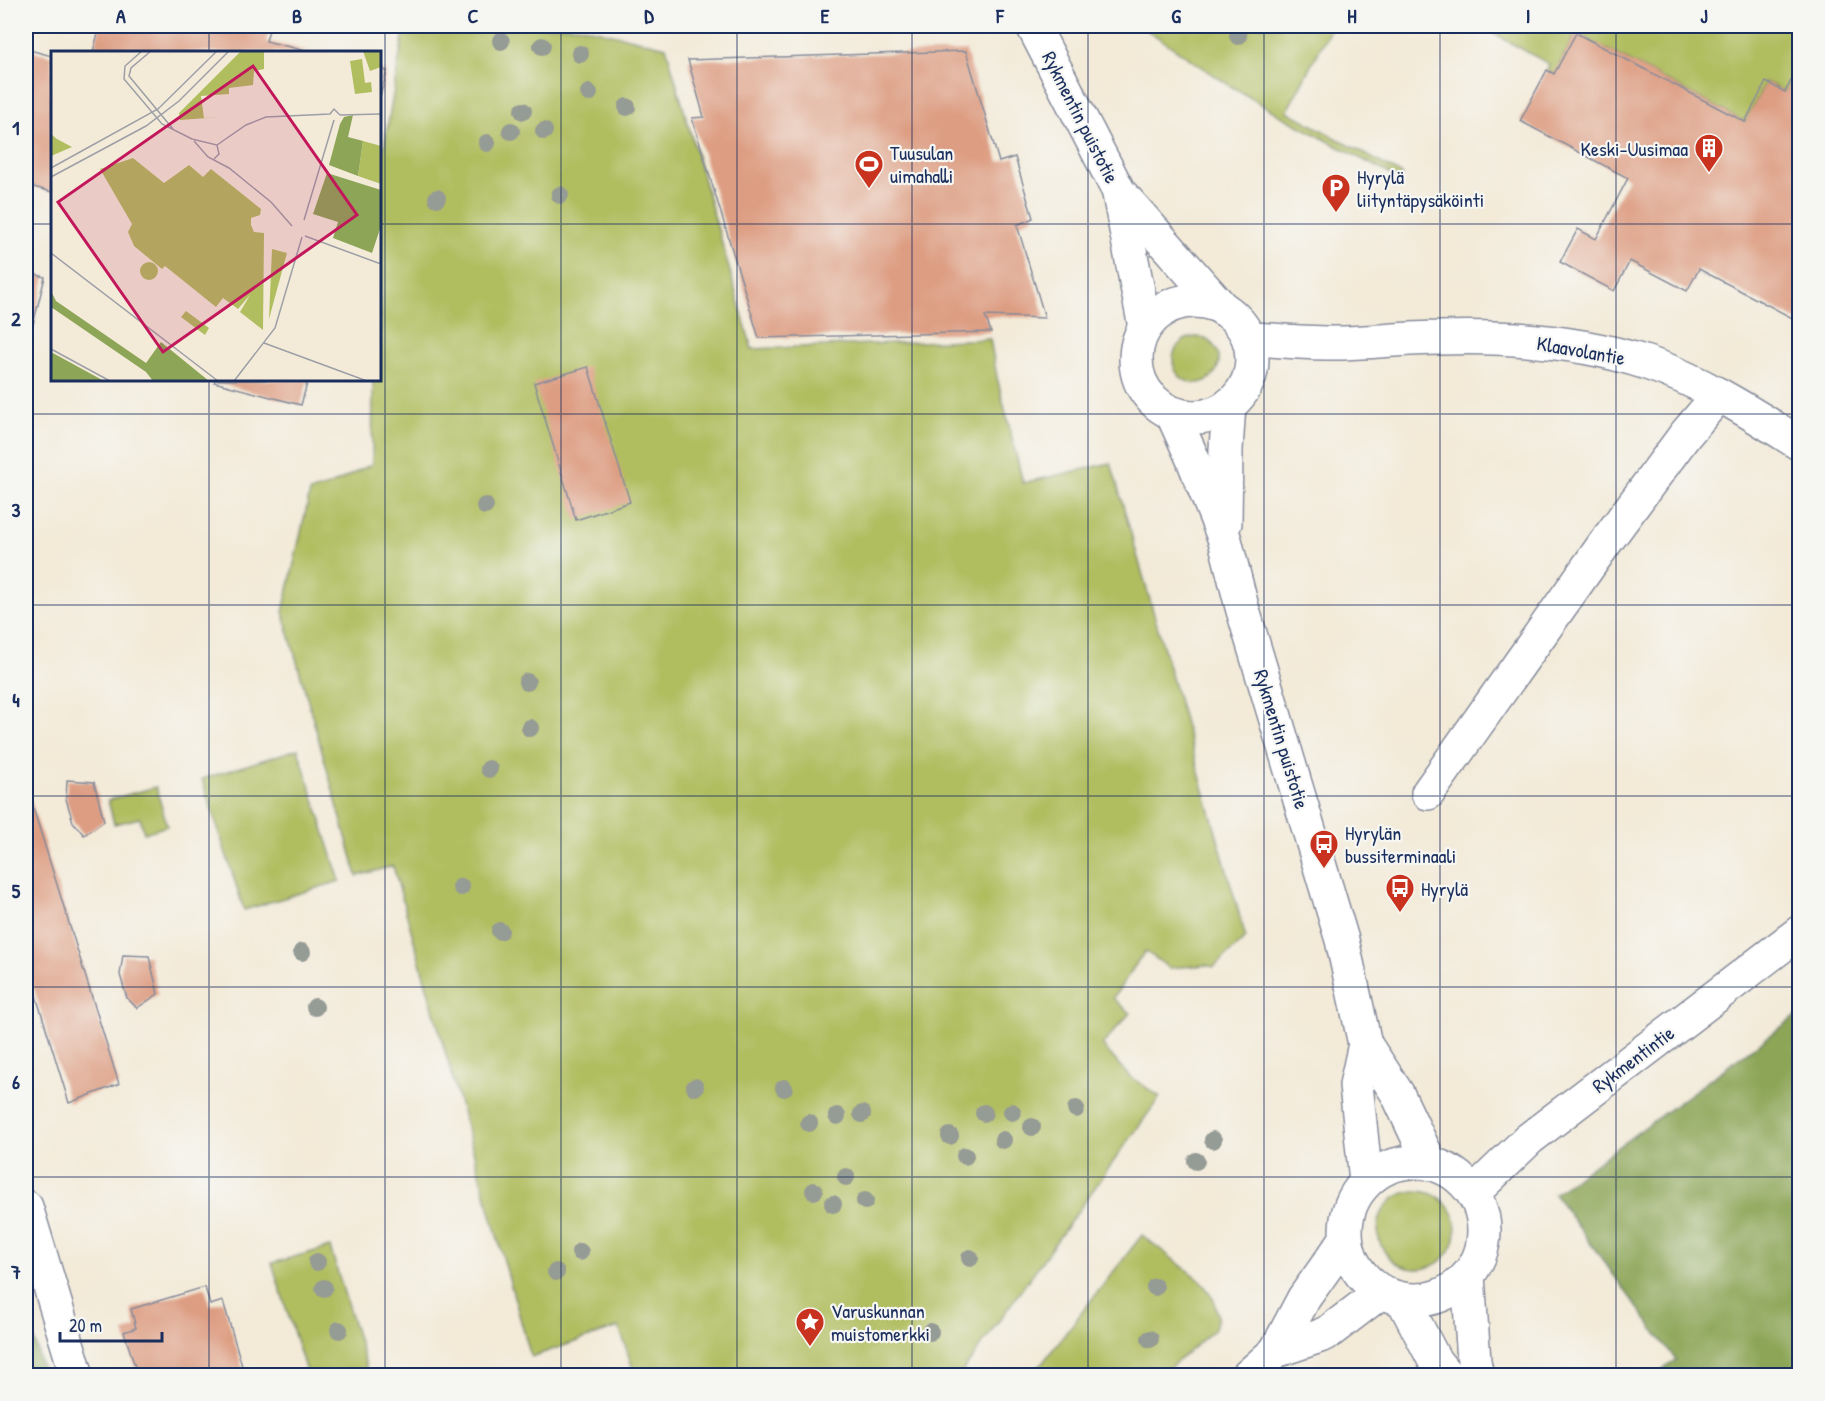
<svg xmlns="http://www.w3.org/2000/svg" width="1825" height="1401" viewBox="0 0 1825 1401" font-family="'Patrick Hand',sans-serif">
<style>
.green{fill:#b1be60;stroke:#66765f;stroke-width:1.5}
.forest{fill:#8ca556;stroke:#546a5a;stroke-width:1.5}
.building{fill:#dd9d82}
.lines{fill:none;stroke-linecap:round;stroke-linejoin:round}
.minor-casing{stroke:#878c9b;stroke-width:36}
.minor{stroke:#fff;stroke-width:33}
.tree{fill:#959b95}
.grid{fill:none;stroke:#1b2f5e;stroke-width:1.5;stroke-opacity:0.55}
.labels{text-anchor:middle;dominant-baseline:central;stroke-width:4.5;stroke-linejoin:round;paint-order:stroke}
.street-label{font-size:20px;fill:#1b2f5e;stroke:#f6f6f2}
.poi-label{font-size:20px;fill:#1b2f5e;stroke:#f6f6f2;text-anchor:start}
.inset-road{fill:none;stroke:#9d9fa7;stroke-width:1.5}
.view{fill:#c2185b;fill-opacity:0.15;stroke:#c2185b;stroke-width:3}
.inset-edge{fill:none;stroke:#1b2f5e;stroke-width:3}
.neatline{fill:none;stroke:#1b2f5e;stroke-width:2}
.grid-label{font-size:20px;text-anchor:middle;font-weight:bold;fill:#1b2f5e}
</style>
<rect width="100%" height="100%" fill="#f6f6f2"/>
<filter id="ink" filterUnits="userSpaceOnUse"><feTurbulence type="fractalNoise" baseFrequency=".0167" numOctaves="2"/><feDisplacementMap in="SourceGraphic" scale="12" xChannelSelector="R" yChannelSelector="G"/><feConvolveMatrix kernelMatrix="1 2 1 2 8 2 1 2 1" color-interpolation-filters="sRGB"/></filter>
<filter id="wash" filterUnits="userSpaceOnUse"><feTurbulence type="fractalNoise" baseFrequency=".008" numOctaves="4" result="noise"/><feDisplacementMap in="SourceGraphic" scale="24" xChannelSelector="R" yChannelSelector="G"/><feGaussianBlur stdDeviation="1.35" result="paint"/><feColorMatrix in="noise" values="0 0 0 0 0 0 0 0 0 0 0 0 0 0 0 0 0 1.4 0 .05"/><feComposite in="paint" operator="in"/></filter>
<g filter="url(#wash)">
<rect width="100%" height="100%" fill="#f3ead8"/>
<g class="green">
<polygon points="405,26 579,26 666,47 752,349 990,339 997,377 1023,483 1111,463 1246,938 1214,967 1206,965 1169,968 1145,951 1113,998 1130,1013 1102,1045 1128,1075 1160,1097 960,1375 635,1375 619,1327 531,1357 393,866 357,876 283,612 310,492 331,485 372,464 373,380 380,380 380,169"/>
<polygon points="1141,26 1332,26 1287,111 1403,175 1401,180 1283,117 1229,85"/>
<polygon points="1480,26 1799,26 1799,64 1785,92 1766,82 1745,122 1576,33 1554,74 1547,70 1549,64"/>
<circle cx="1196" cy="360" r="23"/>
<polygon points="298,749 340,881 244,910 202,779"/>
<polygon points="156,787 167,826 144,833 140,818 114,824 108,800"/>
<circle cx="1417" cy="1230" r="39"/>
<polygon points="1142,1235 1201,1281 1214,1299 1218,1316 1215,1329 1161,1375 1033,1375"/>
<polygon points="330,1247 369,1375 307,1375 272,1263"/>
</g>
<g class="forest">
<polygon points="1799,1014 1799,1375 1655,1375 1676,1360 1554,1194"/>
<polygon points="32,1331 44,1375 26,1375 26,1334"/>
</g>
<g id="blocks">
<g class="building">
<polygon points="100,26 270,26 266,41 310,52 93,52"/>
<polygon points="1576,33 1745,122 1766,82 1785,92 1800,64 1800,322 1699,269 1687,291 1630,261 1614,291 1560,262 1578,229 1596,239 1628,178 1520,121 1547,70 1554,74"/>
<polygon points="26,49 52,56 52,192 26,185 26,138 30,120 26,119"/>
<polygon points="966,51 999,162 1015,157 1033,218 1017,225 1045,318 985,316 991,332 759,338 692,118 704,117 688,60"/>
<polygon points="380,69 387,71 380,96"/>
<polygon points="26,272 45,277 26,352"/>
<polygon points="588,367 630,502 576,520 534,383"/>
<polygon points="215,380 308,380 301,405 214,382"/>
<polygon points="67,780 94,782 104,821 84,835 73,822 66,799"/>
<polygon points="26,785 119,1084 69,1103 26,963"/>
<polygon points="123,955 149,956 158,994 137,1008 127,998 120,975"/>
<polygon points="205,1287 210,1305 223,1301 245,1376 138,1376 124,1332 136,1328 131,1309"/>
</g>
</g>
</g>
<g filter="url(#ink)">
<use href="#blocks" fill-opacity="0" stroke="#878c9b" stroke-width="1.5"/>
<g class="lines">
<g class="minor-casing">
<g id="minor">
<polyline points="1033,26 1119,192 1223,309"/>
<polyline points="1119,194 1145,327"/>
<circle cx="1194" cy="359" r="58"/>
<path d="M 1249,339 C 1280,340 1313,344 1344,343 C 1376,342 1408,338 1440,338 C 1508,336 1581,341 1647,363 C 1702,381 1751,413 1800,444"/>
<polyline points="1172,413 1192,457 1225,540 1242,607 1342,940 1365,1044 1397,1093 1430,1163"/>
<polyline points="1225,523 1226,449 1229,405"/>
<polyline points="1428,793 1605,543 1685,435 1719,395"/>
<polyline points="1365,1044 1356,1085 1366,1181"/>
<circle cx="1415" cy="1231" r="69"/>
<polyline points="1473,1193 1529,1139 1800,932"/>
<polyline points="26,1207 77,1376"/>
<polyline points="1468,1276 1474,1361 1477,1376"/>
<polyline points="1403,1300 1435,1361 1447,1376"/>
<polyline points="1276,1351 1304,1298 1346,1239"/>
<polyline points="1248,1376 1276,1351 1320,1336 1330,1331 1381,1292"/>
</g>
</g>
<use href="#minor" class="minor"/>
</g>
<g class="tree">
<circle cx="1238" cy="36" r="9"/>
<circle cx="501" cy="41" r="9"/>
<circle cx="542" cy="46" r="9"/>
<circle cx="580" cy="54" r="9"/>
<circle cx="589" cy="93" r="9"/>
<circle cx="627" cy="107" r="9"/>
<circle cx="523" cy="111" r="9"/>
<circle cx="511" cy="131" r="9"/>
<circle cx="544" cy="131" r="9"/>
<circle cx="487" cy="143" r="9"/>
<circle cx="560" cy="195" r="9"/>
<circle cx="437" cy="198" r="9"/>
<circle cx="485" cy="506" r="9"/>
<circle cx="527" cy="682" r="9"/>
<circle cx="530" cy="728" r="9"/>
<circle cx="489" cy="769" r="9"/>
<circle cx="461" cy="887" r="9"/>
<circle cx="500" cy="931" r="9"/>
<circle cx="302" cy="952" r="9"/>
<circle cx="315" cy="1007" r="9"/>
<circle cx="695" cy="1087" r="9"/>
<circle cx="784" cy="1088" r="9"/>
<circle cx="1076" cy="1109" r="9"/>
<circle cx="1012" cy="1112" r="9"/>
<circle cx="984" cy="1113" r="9"/>
<circle cx="862" cy="1114" r="9"/>
<circle cx="837" cy="1116" r="9"/>
<circle cx="809" cy="1123" r="9"/>
<circle cx="1032" cy="1127" r="9"/>
<circle cx="950" cy="1136" r="9"/>
<circle cx="1003" cy="1140" r="9"/>
<circle cx="1213" cy="1140" r="9"/>
<circle cx="965" cy="1156" r="9"/>
<circle cx="1196" cy="1161" r="9"/>
<circle cx="846" cy="1177" r="9"/>
<circle cx="814" cy="1191" r="9"/>
<circle cx="865" cy="1201" r="9"/>
<circle cx="833" cy="1204" r="9"/>
<circle cx="580" cy="1252" r="9"/>
<circle cx="970" cy="1258" r="9"/>
<circle cx="317" cy="1262" r="9"/>
<circle cx="556" cy="1272" r="9"/>
<circle cx="1155" cy="1287" r="9"/>
<circle cx="324" cy="1288" r="9"/>
<circle cx="339" cy="1330" r="9"/>
<circle cx="930" cy="1332" r="9"/>
<circle cx="1150" cy="1339" r="9"/>
</g>
</g>
<path class="grid" d="M 209,26 L 209,52M 385,26 L 385,1376M 561,26 L 561,1376M 737,26 L 737,1376M 912,26 L 912,1376M 1088,26 L 1088,1376M 1264,26 L 1264,1376M 1440,26 L 1440,1376M 1616,26 L 1616,1376M 26,224 L 52,224M 380,224 L 1800,224M 209,380 L 209,1376M 26,414 L 1800,414M 26,605 L 1800,605M 26,796 L 1800,796M 26,987 L 1800,987M 26,1177 L 1800,1177"/>
<defs>
<g id="building-pin" transform="scale(1.5)"><path d="M0 17L-7.5 6A9.5 9.5 0 1 1 7.5 6Z" fill="#c8321e" stroke="#f6f6f2"/><path d="M-4-6H4V6H1V3H-1V6H-4ZM-2.5-4.3h1.7v1.8h-1.7ZM.8-4.3h1.7v1.8H.8ZM-2.5-1h1.7V.8h-1.7ZM.8-1h1.7V.8H.8Z" fill="#fff"/></g>
<g id="stadium-pin" transform="scale(1.5)"><path d="M0 17L-7.5 6A9.5 9.5 0 1 1 7.5 6Z" fill="#c8321e" stroke="#f6f6f2"/><path d="M0-5a6.5 5 0 1 0 0 10a6.5 5 0 1 0 0-10ZM-3.5-1.8h7v3.6h-7Z" fill="#fff"/></g>
<g id="parking-pin" transform="scale(1.5)"><path d="M0 17L-7.5 6A9.5 9.5 0 1 1 7.5 6Z" fill="#c8321e" stroke="#f6f6f2"/><path d="M-3.5-5.5H1a3.5 3.5 0 0 1 0 7H-1V5.5H-3.5ZM-1-3.4V-.6H.8a1.4 1.4 0 0 0 0-2.8Z" fill="#fff"/></g>
<g id="bus-pin" transform="scale(1.5)"><path d="M0 17L-7.5 6A9.5 9.5 0 1 1 7.5 6Z" fill="#c8321e" stroke="#f6f6f2"/><path d="M-5-6H5V4H4V6H2V4H-2V6H-4V4H-5ZM-3.5-4V0h7V-4ZM-3.5 1.2v1.5H-2V1.2ZM2 1.2v1.5H3.5V1.2Z" fill="#fff"/></g>
<g id="sight-pin" transform="scale(1.5)"><path d="M0 17L-7.5 6A9.5 9.5 0 1 1 7.5 6Z" fill="#c8321e" stroke="#f6f6f2"/><path d="M0-6L1.8-2.2L6-1.7L2.9 1.2L3.7 5.4L0 3.3L-3.7 5.4L-2.9 1.2L-6-1.7L-1.8-2.2Z" fill="#fff"/></g>
</defs>
<g fill-rule="evenodd">
<use href="#building-pin" x="1709" y="148"/>
<use href="#stadium-pin" x="869" y="164"/>
<use href="#parking-pin" x="1336" y="188"/>
<use href="#bus-pin" x="1324" y="844"/>
<use href="#bus-pin" x="1400" y="888"/>
<use href="#sight-pin" x="810" y="1322"/>
</g>
<g class="labels">
<g class="street-label">
<text transform="translate(1081 117) rotate(63)">Rykmentin puistotie</text>
<text transform="translate(1581 350) rotate(10)">Klaavolantie</text>
<text transform="translate(1282 739) rotate(73)">Rykmentin puistotie</text>
<text transform="translate(1633 1059) rotate(-37)">Rykmentintie</text>
</g>
<g class="poi-label">
<text x="1688" y="148" text-anchor="end">Keski-Uusimaa</text>
<text x="890" y="152">Tuusulan<tspan x="890" dy="23">uimahalli</tspan></text>
<text x="1357" y="176">Hyrylä<tspan x="1357" dy="23">liityntäpysäköinti</tspan></text>
<text x="1345" y="832">Hyrylän<tspan x="1345" dy="23">bussiterminaali</tspan></text>
<text x="1421" y="888">Hyrylä</text>
<text x="831" y="1310">Varuskunnan<tspan x="831" dy="23">muistomerkki</tspan></text>
</g>
</g>
<g transform="translate(51 51)">
<rect width="330" height="330" fill="#f3ead8"/>
<path d="M 190,0 L 213,0 L 213,18 L 203,20 L 202,34 L 178,37 L 178,43 L 150,45 L 153,67 L 170,66 L 129,69 L 128,62 ZM 312,0 L 330,0 L 330,16 L 319,20 ZM 311,8 L 314,32 L 320,31 L 321,41 L 304,43 L 299,10 ZM 0,83 L 6,88 L 21,96 L 0,105 ZM 312,90 L 330,95 L 330,133 L 307,125 ZM 82,107 L 113,132 L 138,114 L 152,126 L 160,118 L 210,158 L 209,164 L 200,167 L 200,174 L 203,181 L 213,182 L 212,279 L 189,261 L 199,244 L 187,258 L 172,247 L 165,256 L 114,215 L 111,218 L 83,195 L 77,181 L 81,173 L 49,118 ZM 221,198 L 236,202 L 218,268 ZM89 220a9 9 0 1 1 18 0a9 9 0 1 1-18 0ZM 135,260 L 158,277 L 154,284 L 130,266 Z" fill="#b1be60"/>
<path d="M 302,64 L 297,86 L 312,90 L 307,125 L 278,114 L 289,73 L 293,66 ZM 276,122 L 330,139 L 330,175 L 321,202 L 282,187 L 287,171 L 262,163 ZM 0,240 L 5,250 L 95,312 L 110,291 L 158,330 L 102,330 L 95,321 L 0,256 ZM 0,301 L 53,330 L 0,330 Z" fill="#8ca556"/>
<path class="inset-road" d="M 91,0 L 74,15 L 73,28 L 111,73 L 141,88 L 166,94 L 168,103 L 163,108M 100,0 L 80,17 L 78,25 L 122,78M 289,64 L 330,63M 143,90 L 157,106 L 178,117 L 220,151 L 241,175M 166,94 L 195,74 L 215,66 L 279,63 L 283,58 L 289,64M 0,117 L 107,58 L 166,0M 0,126 L 95,75 L 128,50 L 178,0M 253,169 L 283,69M 254,185 L 330,213M 0,202 L 167,330M 213,292 L 316,330M 0,298 L 59,330M 183,330 L 224,277 L 251,186"/>
<path class="view" d="M 202,15 L 306,164 L 112,301 L 7,151 Z"/>
<rect width="330" height="330" class="inset-edge"/>
</g>
<rect width="1825" height="1401" fill="none" stroke="#f6f6f2" stroke-width="66"/>
<path d="M60 1332v9h102v-9" fill="none" stroke="#1b2f5e" stroke-width="3"/>
<text x="69" y="1332" font-size="18" fill="#1b2f5e" stroke="#f6f6f2" stroke-width="4.5" paint-order="stroke">20 m</text>
<rect x="33" y="33" width="1759" height="1335" class="neatline"/>
<g class="grid-label">
<text x="121" y="23">A</text>
<text x="297" y="23">B</text>
<text x="473" y="23">C</text>
<text x="649" y="23">D</text>
<text x="825" y="23">E</text>
<text x="1000" y="23">F</text>
<text x="1176" y="23">G</text>
<text x="1352" y="23">H</text>
<text x="1528" y="23">I</text>
<text x="1704" y="23">J</text>
<text x="16" y="135">1</text>
<text x="16" y="326">2</text>
<text x="16" y="517">3</text>
<text x="16" y="707">4</text>
<text x="16" y="898">5</text>
<text x="16" y="1089">6</text>
<text x="16" y="1279">7</text>
</g>
</svg>
